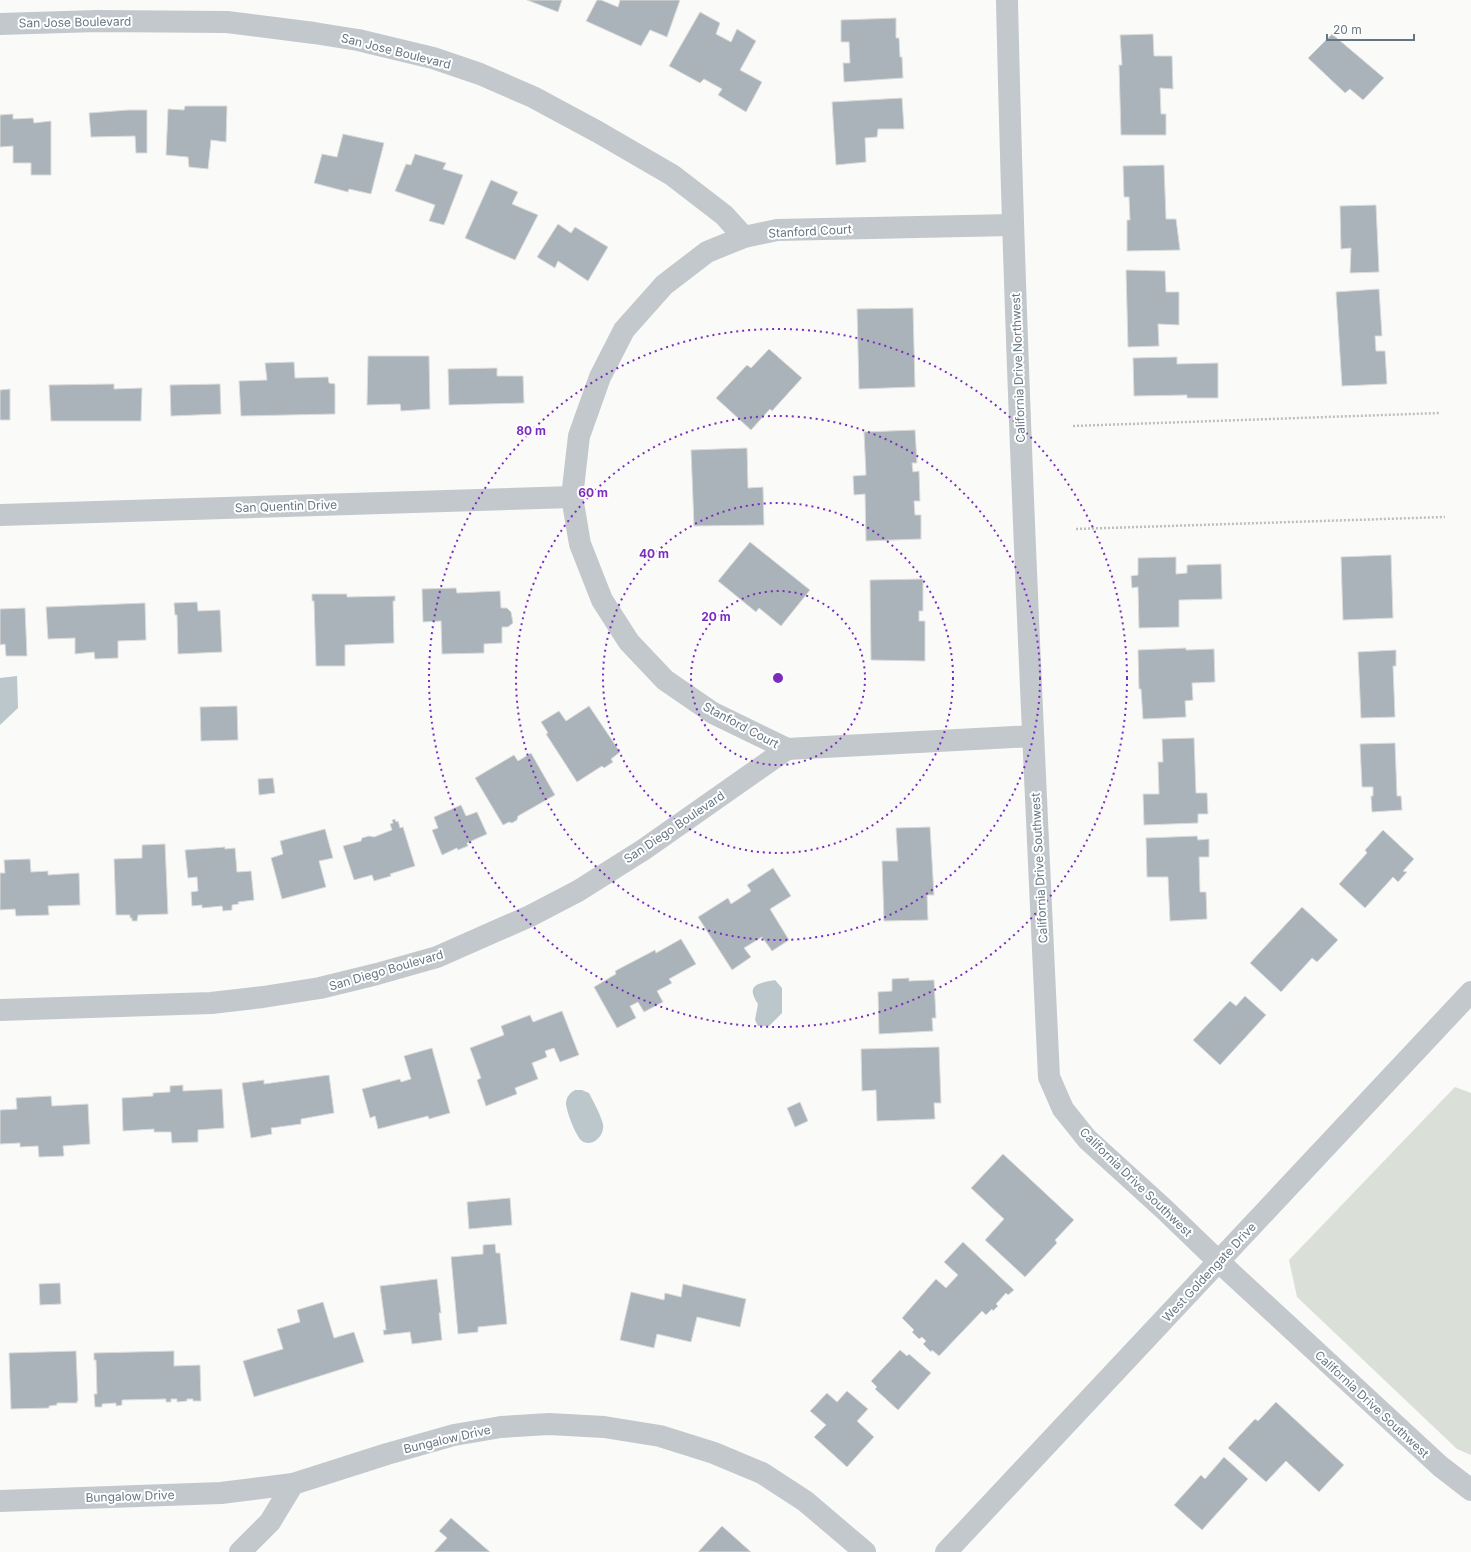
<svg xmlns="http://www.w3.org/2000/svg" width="1471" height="1552" viewBox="0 0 1471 1552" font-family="Inter,sans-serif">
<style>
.green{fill:#dadfd7}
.water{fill:#bbc7cb}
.building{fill:#aab3b9;stroke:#dcdcda}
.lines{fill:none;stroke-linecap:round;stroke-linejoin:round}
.path{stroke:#bbbfc2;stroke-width:2.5;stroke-dasharray:2 2;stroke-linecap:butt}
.minor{stroke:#c3c8cc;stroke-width:22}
.ring{fill:none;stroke:#7b2cbf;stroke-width:2;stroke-dasharray:2 4}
.labels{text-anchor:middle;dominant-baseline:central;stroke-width:4;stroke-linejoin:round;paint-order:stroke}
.street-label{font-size:12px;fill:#657683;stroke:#fff}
.centre{fill:#7b2cbf;stroke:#fff;stroke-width:2}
.ring-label{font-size:12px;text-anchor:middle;font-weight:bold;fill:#7b2cbf;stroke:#fff;stroke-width:4;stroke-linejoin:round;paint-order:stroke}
</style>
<rect width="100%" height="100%" fill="#fafaf8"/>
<polygon class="green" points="1455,1087 1471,1093 1471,1455 1457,1449 1297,1297 1289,1260"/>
<g class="water">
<polygon points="17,676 18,708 0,725 0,678"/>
<path d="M 775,980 L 782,988 L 782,1013 L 769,1026 L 758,1026 L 755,1020 L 758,1004 C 745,985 758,983 775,980 Z"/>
<path d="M 575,1090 L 582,1090 L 589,1093 C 594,1103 600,1113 603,1124 C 605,1135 593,1148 582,1141 C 576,1137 565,1108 566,1102 C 567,1096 570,1093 575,1090 Z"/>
</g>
<g class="building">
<polygon points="527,0 562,0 558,12"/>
<polygon points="597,0 601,0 618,7 620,0 680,0 667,37 650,30 641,46 586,21"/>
<polygon points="700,12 720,23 716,34 731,42 737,29 756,41 740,70 762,82 746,112 718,95 722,89 704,79 700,83 669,66"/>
<polygon points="896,18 896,38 899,38 900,57 902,57 903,78 844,82 843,63 850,63 849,42 841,42 841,20"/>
<polygon points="1153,34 1154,56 1172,56 1173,89 1160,88 1161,114 1166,114 1166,135 1121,135 1119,65 1122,65 1120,35"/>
<polygon points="1332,34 1384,78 1363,100 1350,89 1345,93 1308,58"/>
<polygon points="902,98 904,129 878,129 877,137 865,138 866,162 836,165 832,102"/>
<polygon points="185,106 227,106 226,142 211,140 208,169 189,167 188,157 166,155 168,109 184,110"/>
<polygon points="128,110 147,110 147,153 136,153 135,136 91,137 89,113"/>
<polygon points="13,114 13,119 33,118 34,123 51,121 51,175 31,175 31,163 13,163 13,146 0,147 0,115"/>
<polygon points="343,134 384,143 371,194 349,189 348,192 314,183 322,154 337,157"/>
<polygon points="415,154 446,163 443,169 463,175 444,225 429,221 435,205 395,191 406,164 411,165"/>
<polygon points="1164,165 1166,219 1176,219 1180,250 1127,251 1127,220 1130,220 1129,197 1124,197 1123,166"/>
<polygon points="491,180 518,192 512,204 538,215 515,260 465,238"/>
<polygon points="1376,205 1379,272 1350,273 1351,248 1341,249 1340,206"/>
<polygon points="558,224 571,233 575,227 608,247 588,281 558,261 555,268 537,257"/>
<polygon points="1126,270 1165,271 1166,292 1179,292 1179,325 1158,324 1159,346 1128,347"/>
<polygon points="1379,289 1382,336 1375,336 1376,351 1385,351 1387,384 1342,386 1336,292"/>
<polygon points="913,308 915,387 859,389 857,309"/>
<polygon points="769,349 802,378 772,411 770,409 751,430 716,398 747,365 751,368"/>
<polygon points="368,356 429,356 430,409 401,411 400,404 367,405"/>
<polygon points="1177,357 1177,364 1218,363 1218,398 1187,398 1187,395 1134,396 1133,358"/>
<polygon points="294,362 295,378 328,377 329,383 335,384 335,414 241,416 239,381 267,380 265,363"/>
<polygon points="497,368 497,376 523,376 524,403 449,405 448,369"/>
<polygon points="114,384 114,389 142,388 141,421 51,421 49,385"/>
<polygon points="220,384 221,414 171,416 170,385"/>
<polygon points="10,389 10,420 0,420 0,390"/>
<polygon points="915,430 917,463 912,463 913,472 919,471 920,501 914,501 915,515 921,515 921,539 866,541 865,494 854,495 853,476 866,475 864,432"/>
<polygon points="747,448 748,488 763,487 764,525 694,526 691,450"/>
<polygon points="750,542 810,590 781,626 759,608 756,612 718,581"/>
<polygon points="1391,555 1393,618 1343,620 1341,557"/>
<polygon points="1176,557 1176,574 1187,573 1187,565 1221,564 1222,599 1179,600 1179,627 1139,628 1138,587 1132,588 1131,576 1138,575 1138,558"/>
<polygon points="923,579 923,611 919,611 919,621 925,621 925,661 871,660 870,580"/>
<polygon points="456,588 457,593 500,591 501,608 507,608 511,612 513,623 508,627 502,627 502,643 484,644 484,653 442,654 441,621 423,622 422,589"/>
<polygon points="312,594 347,594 347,597 395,596 395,601 393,601 394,643 345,645 345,666 316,666 314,601 312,601"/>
<polygon points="197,602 198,611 220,610 222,652 178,654 177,615 175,615 174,603"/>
<polygon points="145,603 146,640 118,641 118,658 95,659 94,652 75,654 75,638 48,639 46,607"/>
<polygon points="25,608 27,656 6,656 5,644 0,645 0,609"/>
<polygon points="1186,648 1186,650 1214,649 1215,682 1192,683 1193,700 1185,701 1186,717 1143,719 1141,689 1139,689 1138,650"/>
<polygon points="1396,650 1396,666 1393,666 1395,717 1361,718 1358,652"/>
<polygon points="237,706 238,740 201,741 200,707"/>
<polygon points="589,706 620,752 611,759 613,762 604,768 602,766 577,782 546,734 548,733 541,722 559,711 566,721"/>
<polygon points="1194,738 1196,793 1207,793 1208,814 1198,814 1198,823 1144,825 1143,794 1159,794 1158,762 1163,762 1162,739"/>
<polygon points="1395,743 1397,796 1401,796 1402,810 1372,812 1371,796 1373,796 1373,787 1362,787 1360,744"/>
<polygon points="531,753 555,795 518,816 517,820 512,823 509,822 503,825 475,778 514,755 518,761"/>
<polygon points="273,778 275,793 259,795 258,779"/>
<polygon points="461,805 466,816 477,812 487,834 467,843 468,846 458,850 457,848 442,855 432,830 438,828 434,817"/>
<polygon points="395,819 396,822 398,821 400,828 403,827 415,866 390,874 391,876 374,881 372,875 354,880 343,846 361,841 362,838 369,836 374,837 392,830 390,824 393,823 392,820"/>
<polygon points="930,827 934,895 927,895 928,920 884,921 882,861 898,861 896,828"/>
<polygon points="325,829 333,858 319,861 326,887 282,899 271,858 283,854 280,841"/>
<polygon points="1383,830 1414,859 1403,871 1407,872 1398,882 1393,877 1365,908 1339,884 1367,853 1365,850"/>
<polygon points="1197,836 1198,840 1209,839 1209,857 1199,857 1200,892 1206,892 1207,919 1170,921 1168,877 1147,877 1146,838"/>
<polygon points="165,844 168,914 138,915 137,921 132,921 132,918 130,918 130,915 116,915 114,859 142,858 142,845"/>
<polygon points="225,847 225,849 235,848 237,872 251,871 254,900 238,902 239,904 232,905 232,910 223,911 222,906 202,908 202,905 192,906 191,892 198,891 197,877 188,878 185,850"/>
<polygon points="30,859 31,872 48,871 48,875 79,873 80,905 48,906 49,915 16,916 15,909 0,910 0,873 5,873 4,860"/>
<polygon points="773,868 791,896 770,909 789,940 772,951 762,937 744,948 751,957 732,970 698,917 728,898 731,904 751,891 747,885"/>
<polygon points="1302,907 1338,940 1317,962 1312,958 1281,992 1250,963"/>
<polygon points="681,939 696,964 669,979 672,983 657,991 663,1002 644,1012 638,1002 630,1006 636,1018 617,1028 594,987 616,974 615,971 655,950 656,953"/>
<polygon points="909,978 909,981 934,980 936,1018 932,1018 933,1031 879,1034 878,992 892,991 892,979"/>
<polygon points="1245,996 1266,1015 1220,1065 1193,1040 1230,1001 1236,1006"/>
<polygon points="562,1011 579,1055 560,1062 554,1048 545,1051 547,1057 532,1063 538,1079 515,1088 517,1094 486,1106 477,1080 481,1078 470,1048 504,1035 501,1026 530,1015 533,1022"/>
<polygon points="939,1047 941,1103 934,1103 935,1119 877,1121 876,1090 862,1091 861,1049"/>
<polygon points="432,1048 450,1113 429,1119 428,1116 378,1129 375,1116 370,1118 362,1089 400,1079 401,1082 411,1079 404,1056"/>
<polygon points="329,1075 334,1113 301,1119 301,1124 271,1128 272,1134 251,1138 242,1083 264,1080 264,1084"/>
<polygon points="183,1085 183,1091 222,1089 224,1128 198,1130 198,1142 172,1143 171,1132 154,1132 154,1129 123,1131 122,1098 153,1096 153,1093 170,1092 170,1086"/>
<polygon points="51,1096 52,1106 88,1104 90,1144 63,1146 64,1156 39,1157 38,1146 20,1147 20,1143 0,1144 0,1110 17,1109 16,1098"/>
<polygon points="800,1102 808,1121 795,1127 787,1108"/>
<polygon points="1003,1154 1074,1220 1055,1240 1057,1243 1025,1277 985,1240 1004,1219 971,1188"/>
<polygon points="510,1198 512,1225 469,1229 467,1202"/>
<polygon points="963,1242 1014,1290 1008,1295 1006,1293 996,1304 998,1306 993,1311 992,1309 986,1315 982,1311 939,1356 932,1350 931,1352 923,1344 926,1341 922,1337 919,1339 912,1332 914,1330 902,1318 936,1279 946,1288 958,1275 944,1262"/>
<polygon points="495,1244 496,1253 500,1253 507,1324 478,1327 478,1332 458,1334 451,1257 483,1254 483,1245"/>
<polygon points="437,1279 441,1313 439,1313 442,1340 412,1344 410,1332 384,1335 383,1330 386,1330 380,1286"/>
<polygon points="60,1283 61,1304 40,1305 39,1284"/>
<polygon points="683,1284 746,1299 740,1327 697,1317 691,1342 657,1334 654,1348 620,1340 631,1292 664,1300 665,1293 681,1297"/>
<polygon points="323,1302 334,1338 354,1332 364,1362 254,1397 243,1361 283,1349 277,1329 300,1322 297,1310"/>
<polygon points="900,1350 907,1356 909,1354 931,1373 898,1410 875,1389 877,1387 871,1381"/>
<polygon points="76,1351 78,1401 77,1401 77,1403 57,1403 57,1405 49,1406 49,1408 11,1409 9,1353"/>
<polygon points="174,1351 174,1366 200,1365 201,1401 193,1401 193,1399 187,1399 187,1401 177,1402 177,1399 171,1399 171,1402 166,1402 166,1399 122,1400 122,1405 116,1406 116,1403 102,1404 102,1407 95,1407 94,1394 97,1394 96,1360 94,1360 94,1353"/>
<polygon points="847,1391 868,1409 857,1421 874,1437 847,1467 814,1437 826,1425 810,1411 827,1393 837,1402"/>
<polygon points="1276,1402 1344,1465 1319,1492 1286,1461 1266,1482 1228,1448 1255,1419 1258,1421"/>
<polygon points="1224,1457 1248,1479 1202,1530 1174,1505 1201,1475 1205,1479"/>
<polygon points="451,1518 490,1552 434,1552 447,1538 439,1531"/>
<polygon points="722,1526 751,1552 698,1552"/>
</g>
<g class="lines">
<g class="path">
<polyline points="1073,426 1440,413"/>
<polyline points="1076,529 1445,517"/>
</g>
<g class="minor">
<path d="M 1007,0 C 1015,359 1032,718 1049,1077 L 1063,1109 L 1087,1139 L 1164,1209 L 1218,1261 L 1440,1466 L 1471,1490"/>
<polyline points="0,24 97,21 227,22 314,33 358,40 433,58 480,74 533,97 598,132 672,175 724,215 744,237"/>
<polyline points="1012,225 777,230 744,237 707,252 664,285 624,330 600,377 579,436 572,497 580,544 602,600 629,642 665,680 713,713 787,749 1033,736"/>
<polyline points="0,515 572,497"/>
<polyline points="0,1010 211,1003 263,997 320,988 377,974 437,957 530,916 578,891 643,850 787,749"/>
<polyline points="0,1501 221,1493 293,1484 387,1454 454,1435 501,1427 549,1424 604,1427 660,1436 714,1453 762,1473 805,1501 865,1552"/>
<polyline points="240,1552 270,1522 293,1484"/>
<polyline points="946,1552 1471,992"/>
</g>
</g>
<g class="ring">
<circle cx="778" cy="678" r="87"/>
<circle cx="778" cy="678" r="175"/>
<circle cx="778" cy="678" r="262"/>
<circle cx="778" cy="678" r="349"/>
</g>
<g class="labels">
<g class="street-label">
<text transform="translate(75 22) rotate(-1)">San Jose Boulevard</text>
<text transform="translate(396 51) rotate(14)">San Jose Boulevard</text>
<text transform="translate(810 231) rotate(-3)">Stanford Court</text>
<text transform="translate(1018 368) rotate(-92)">California Drive Northwest</text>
<text transform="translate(286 506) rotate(-2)">San Quentin Drive</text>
<text transform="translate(741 725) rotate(28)">Stanford Court</text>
<text transform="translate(674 827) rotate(-34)">San Diego Boulevard</text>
<text transform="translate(1039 868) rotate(-93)">California Drive Southwest</text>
<text transform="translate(386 970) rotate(-16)">San Diego Boulevard</text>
<text transform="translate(1136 1182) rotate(44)">California Drive Southwest</text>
<text transform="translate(1209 1272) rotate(-47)">West Goldengate Drive</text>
<text transform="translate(1372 1404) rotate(43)">California Drive Southwest</text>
<text transform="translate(447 1439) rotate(-13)">Bungalow Drive</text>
<text transform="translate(130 1496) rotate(-2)">Bungalow Drive</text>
</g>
</g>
<circle cx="778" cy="678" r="6" class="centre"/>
<g class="ring-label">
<text x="531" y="435">80 m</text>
<text x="593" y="497">60 m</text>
<text x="654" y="558">40 m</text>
<text x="716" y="621">20 m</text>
</g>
<path d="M1327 34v6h87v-6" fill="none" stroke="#657683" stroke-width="2"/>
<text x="1333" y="34" font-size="12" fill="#657683" stroke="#ffffff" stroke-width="3" paint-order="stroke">20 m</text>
</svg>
